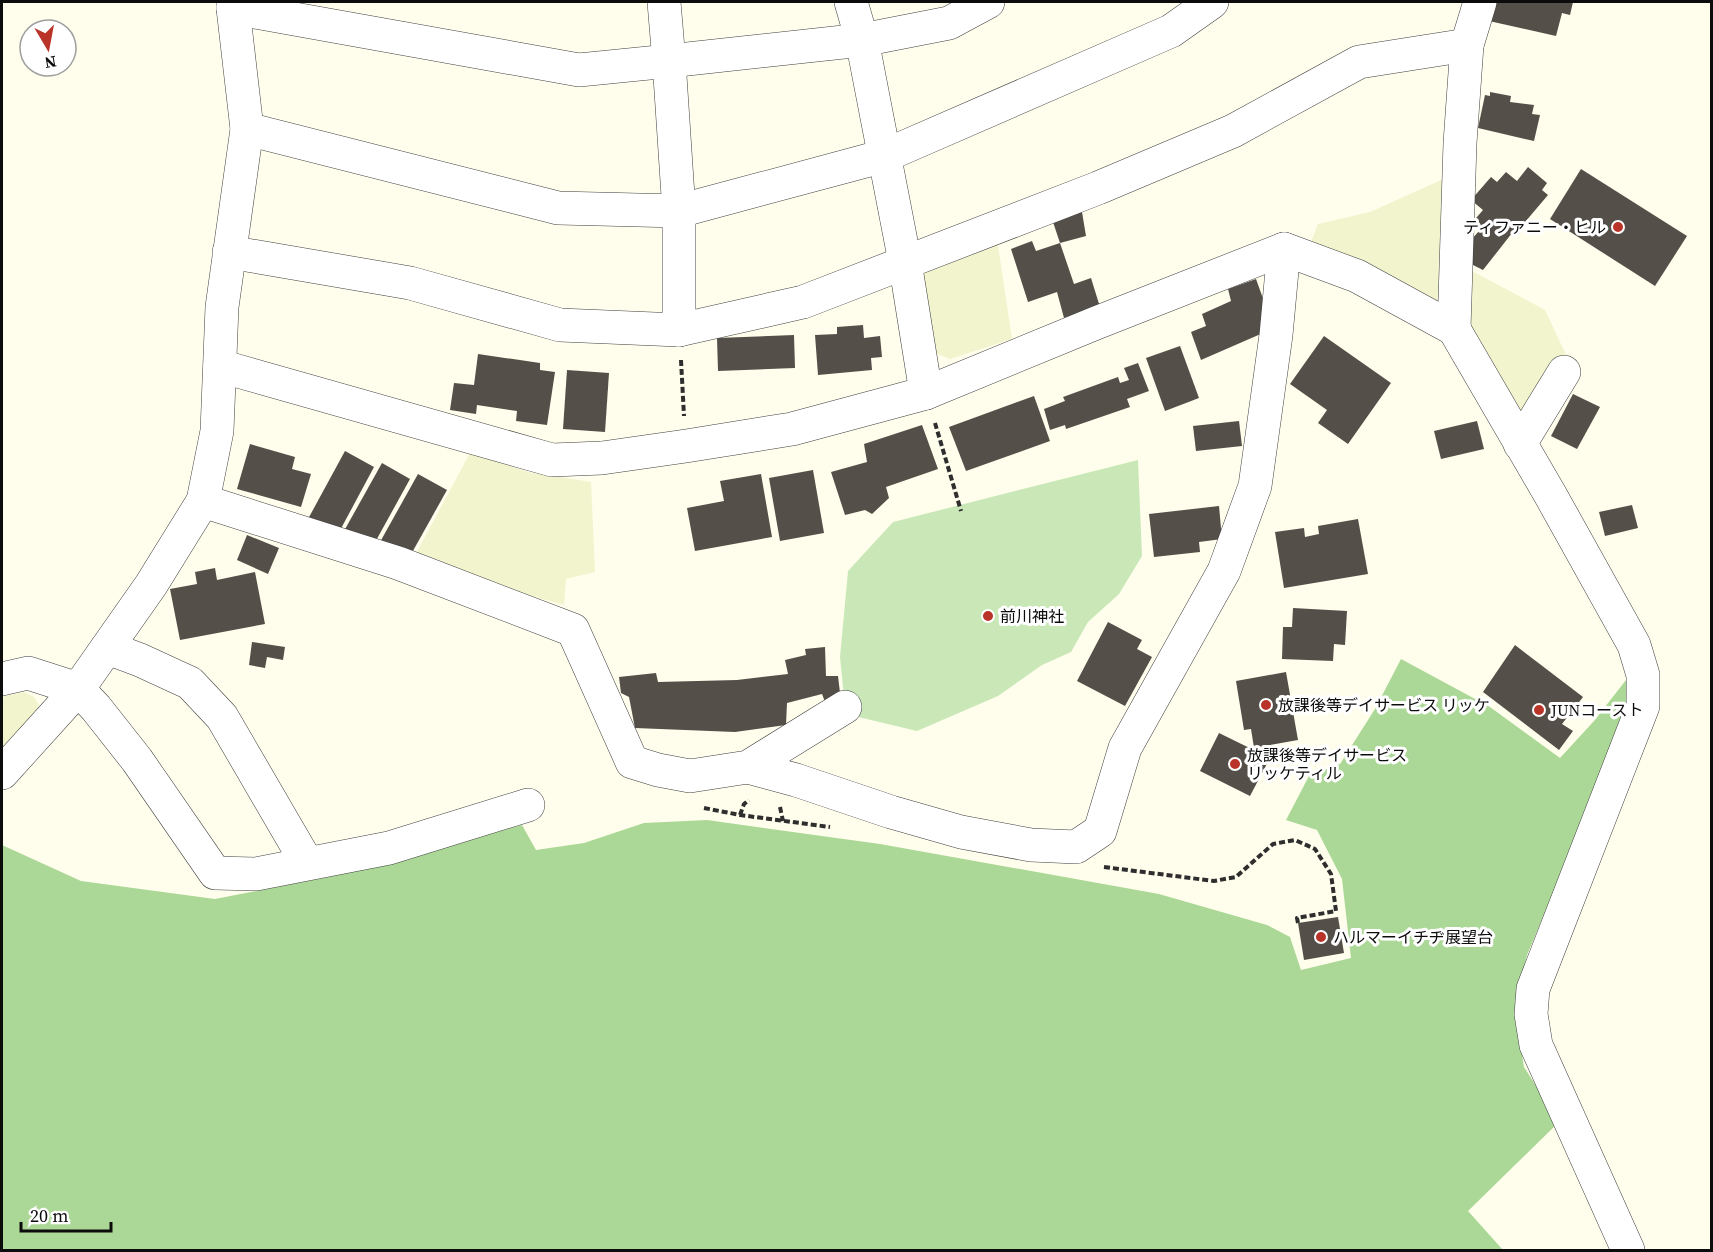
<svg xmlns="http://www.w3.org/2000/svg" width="1713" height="1252" viewBox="0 0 1713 1252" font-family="'Source Serif 4','Noto Sans JP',serif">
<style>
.farmland{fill:#f2f4cd}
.green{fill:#cae8b7}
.forest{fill:#acd897}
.building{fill:#554f49}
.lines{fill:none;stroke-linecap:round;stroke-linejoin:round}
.minor-casing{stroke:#3f3f3f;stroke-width:34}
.path{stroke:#2e2e2e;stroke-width:4;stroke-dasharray:6 3;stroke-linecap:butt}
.minor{stroke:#fff;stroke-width:33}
.poi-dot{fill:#b93328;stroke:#fff;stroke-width:2}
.labels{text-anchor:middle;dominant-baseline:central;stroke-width:6;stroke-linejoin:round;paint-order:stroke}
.poi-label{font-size:16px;fill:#0c0c0c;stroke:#fff;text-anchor:start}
</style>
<rect width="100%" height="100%" fill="#fffdec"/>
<g class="farmland">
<polygon points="1448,177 1443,307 1311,242 1318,224 1370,212"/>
<polygon points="997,239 1012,339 950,359 935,353 920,265"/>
<polygon points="1470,270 1545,310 1567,357 1526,418 1466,329"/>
<polygon points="470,453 528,472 591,482 595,572 566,579 564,605 412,561"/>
<polygon points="24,692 34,697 39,705 36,720 2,758 2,697"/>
</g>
<polygon class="green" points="1138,460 1142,556 1119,594 1088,622 1071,652 1042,665 998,696 917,731 854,716 845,707 840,657 848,571 893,522"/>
<polygon class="forest" points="1401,659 1490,707 1560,758 1594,721 1626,680 1632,695 1578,834 1527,955 1515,1010 1524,1067 1559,1122 1468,1211 1503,1250 2,1250 2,845 81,881 215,899 338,875 522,825 536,850 584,843 644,823 707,820 880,844 1159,894 1267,925 1290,937 1301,970 1351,958 1342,879 1317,830 1286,820 1309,776 1340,764 1375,709"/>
<g class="building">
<polygon points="1494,2 1573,2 1570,15 1562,13 1556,36 1489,21"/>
<polygon points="1490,92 1511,96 1510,102 1534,105 1532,114 1540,115 1534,141 1478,128 1485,95 1490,96"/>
<polygon points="1528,167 1547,183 1542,190 1548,195 1520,228 1516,228 1483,270 1469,263 1471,240 1479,231 1471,224 1483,210 1471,200 1491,177 1497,182 1506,172 1517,181"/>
<polygon points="1581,169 1687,236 1655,286 1550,219"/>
<polygon points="1080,200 1086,236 1060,243 1049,210"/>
<polygon points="1032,241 1036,251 1060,243 1074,284 1091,278 1100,307 1064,318 1057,292 1028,302 1011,249"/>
<polygon points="1256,279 1265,304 1263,333 1201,360 1191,332 1206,326 1202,314 1231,301 1228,289"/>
<polygon points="863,325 864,338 880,336 882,357 871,358 872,370 818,375 815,335 837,334 837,327"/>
<polygon points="794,335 795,368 718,371 717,338"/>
<polygon points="1324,336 1391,383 1348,444 1318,423 1327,410 1290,384"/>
<polygon points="1180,346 1199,398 1165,411 1146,358"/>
<polygon points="478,354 540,363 540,370 555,372 547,425 516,421 517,411 477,405 476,414 450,410 454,383 474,385"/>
<polygon points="1138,363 1149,391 1127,399 1130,407 1066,429 1065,425 1050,430 1044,409 1065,401 1063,397 1118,377 1120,383 1129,380 1124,368"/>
<polygon points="567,370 609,373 605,432 563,429"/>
<polygon points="1573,394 1600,407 1577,449 1551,436"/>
<polygon points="1034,396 1050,441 966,471 949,427"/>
<polygon points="1239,421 1242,446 1196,451 1193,426"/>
<polygon points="1477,421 1484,449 1441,459 1434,431"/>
<polygon points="922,425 938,469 886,487 889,498 872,514 865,510 845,515 831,472 867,462 864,444"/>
<polygon points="250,444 295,457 292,469 311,474 301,507 237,489"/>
<polygon points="345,451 374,467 337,536 308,519"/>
<polygon points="382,463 410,479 373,546 344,531"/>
<polygon points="813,470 824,533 780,541 769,478"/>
<polygon points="418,474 447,490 409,558 380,542"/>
<polygon points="761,474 772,537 695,551 687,508 724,501 720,481"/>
<polygon points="1632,505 1638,528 1605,536 1599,512"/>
<polygon points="1219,506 1222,539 1199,542 1200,552 1154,557 1149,514"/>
<polygon points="1358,519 1368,574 1284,588 1275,532 1304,528 1305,537 1319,534 1318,526"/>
<polygon points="247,535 279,548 268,574 237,560"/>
<polygon points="215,568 217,580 255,572 265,624 180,640 170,589 197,584 195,572"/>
<polygon points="1293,608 1347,611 1345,645 1334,644 1333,661 1282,659 1283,627 1292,627"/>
<polygon points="1108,622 1142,640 1137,649 1152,657 1125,706 1077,681"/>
<polygon points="252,642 285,647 283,660 267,657 265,668 249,665"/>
<polygon points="1515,645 1583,697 1562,724 1573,731 1559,750 1483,692"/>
<polygon points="825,647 826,676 838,676 841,701 827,707 822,694 787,703 786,725 735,732 635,728 629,697 621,693 619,677 656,673 658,682 737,680 788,674 785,660 806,655 805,649"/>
<polygon points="1286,672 1298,740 1254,748 1251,729 1244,730 1236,681"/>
<polygon points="1219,733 1270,758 1250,796 1200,771"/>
<polygon points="1338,917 1344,953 1304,960 1298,923"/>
</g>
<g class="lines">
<g class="minor-casing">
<g id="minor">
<polyline points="664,2 669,61 679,211 679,330"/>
<polyline points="851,2 862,40 905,262 926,393"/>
<polyline points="233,8 579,70 669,61 862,40 949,23 988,2"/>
<polyline points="247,129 558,208 679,211 884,156 1171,31 1212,2"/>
<polyline points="229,252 410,283 560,325 679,330 803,302 1098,188 1233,131 1359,62 1467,45"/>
<polyline points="1454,329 1460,143 1467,45 1480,2"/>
<polyline points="220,366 552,460 602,458 686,446 792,429 926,393 1096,323 1284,249 1357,276 1454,329 1551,496 1634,645 1643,675 1643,706 1533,989 1531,1014 1536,1045 1628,1250"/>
<polyline points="1520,444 1564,372"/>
<polyline points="203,501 398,563 573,630 632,762 658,770 690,776 748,767 845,707"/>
<polyline points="108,648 140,660 190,683 222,717 307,863"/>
<polyline points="2,679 28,673 78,689 96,708 137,760 215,873 256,874 389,848 528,805"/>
<polyline points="748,767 796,780 891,812 961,832 1031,845 1076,847 1100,831 1125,748 1224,571 1255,486 1276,335 1284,249"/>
<polyline points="2,773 78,689 151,585 203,501 217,431 222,307 247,129 233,8 233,2"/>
</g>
</g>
<g class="path">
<polyline points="681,360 684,416"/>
<polyline points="935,423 961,511"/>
<polyline points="780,807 783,821"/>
<polyline points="704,808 740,815 830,827"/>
<polyline points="740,815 744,804 749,800"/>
<polyline points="1104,867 1214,881 1236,877 1273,844 1295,840 1315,849 1331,874 1336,911 1297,918 1298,923"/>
</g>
<use href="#minor" class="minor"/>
</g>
<g class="poi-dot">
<circle cx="1618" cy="227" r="6"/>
<circle cx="988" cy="616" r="6"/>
<circle cx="1266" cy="705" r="6"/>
<circle cx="1539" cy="710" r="6"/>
<circle cx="1235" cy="764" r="6"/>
<circle cx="1321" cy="937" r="6"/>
</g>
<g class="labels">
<g class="poi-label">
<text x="1606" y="227" text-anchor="end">ティファニー・ヒル</text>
<text x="1000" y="616">前川神社</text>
<text x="1278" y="705">放課後等デイサービス リッケ</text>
<text x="1551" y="710">JUNコースト</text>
<text x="1247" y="755">放課後等デイサービス<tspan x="1247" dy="18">リッケティル</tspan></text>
<text x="1333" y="937">ハルマーイチヂ展望台</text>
</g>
</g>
<rect width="1713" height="1252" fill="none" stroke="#0c0c0c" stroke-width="6"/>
<g transform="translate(48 48) rotate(170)"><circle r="28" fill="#ffffff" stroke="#9e9e9e" stroke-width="1.5"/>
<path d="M0-4.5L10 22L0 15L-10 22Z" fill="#b93328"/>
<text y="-9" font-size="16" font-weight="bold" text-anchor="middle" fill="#0c0c0c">N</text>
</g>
<path d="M21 1222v9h90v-9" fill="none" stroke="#0c0c0c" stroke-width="3"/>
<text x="30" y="1222" font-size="18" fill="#0c0c0c" stroke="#ffffff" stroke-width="4.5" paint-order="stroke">20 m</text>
</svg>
